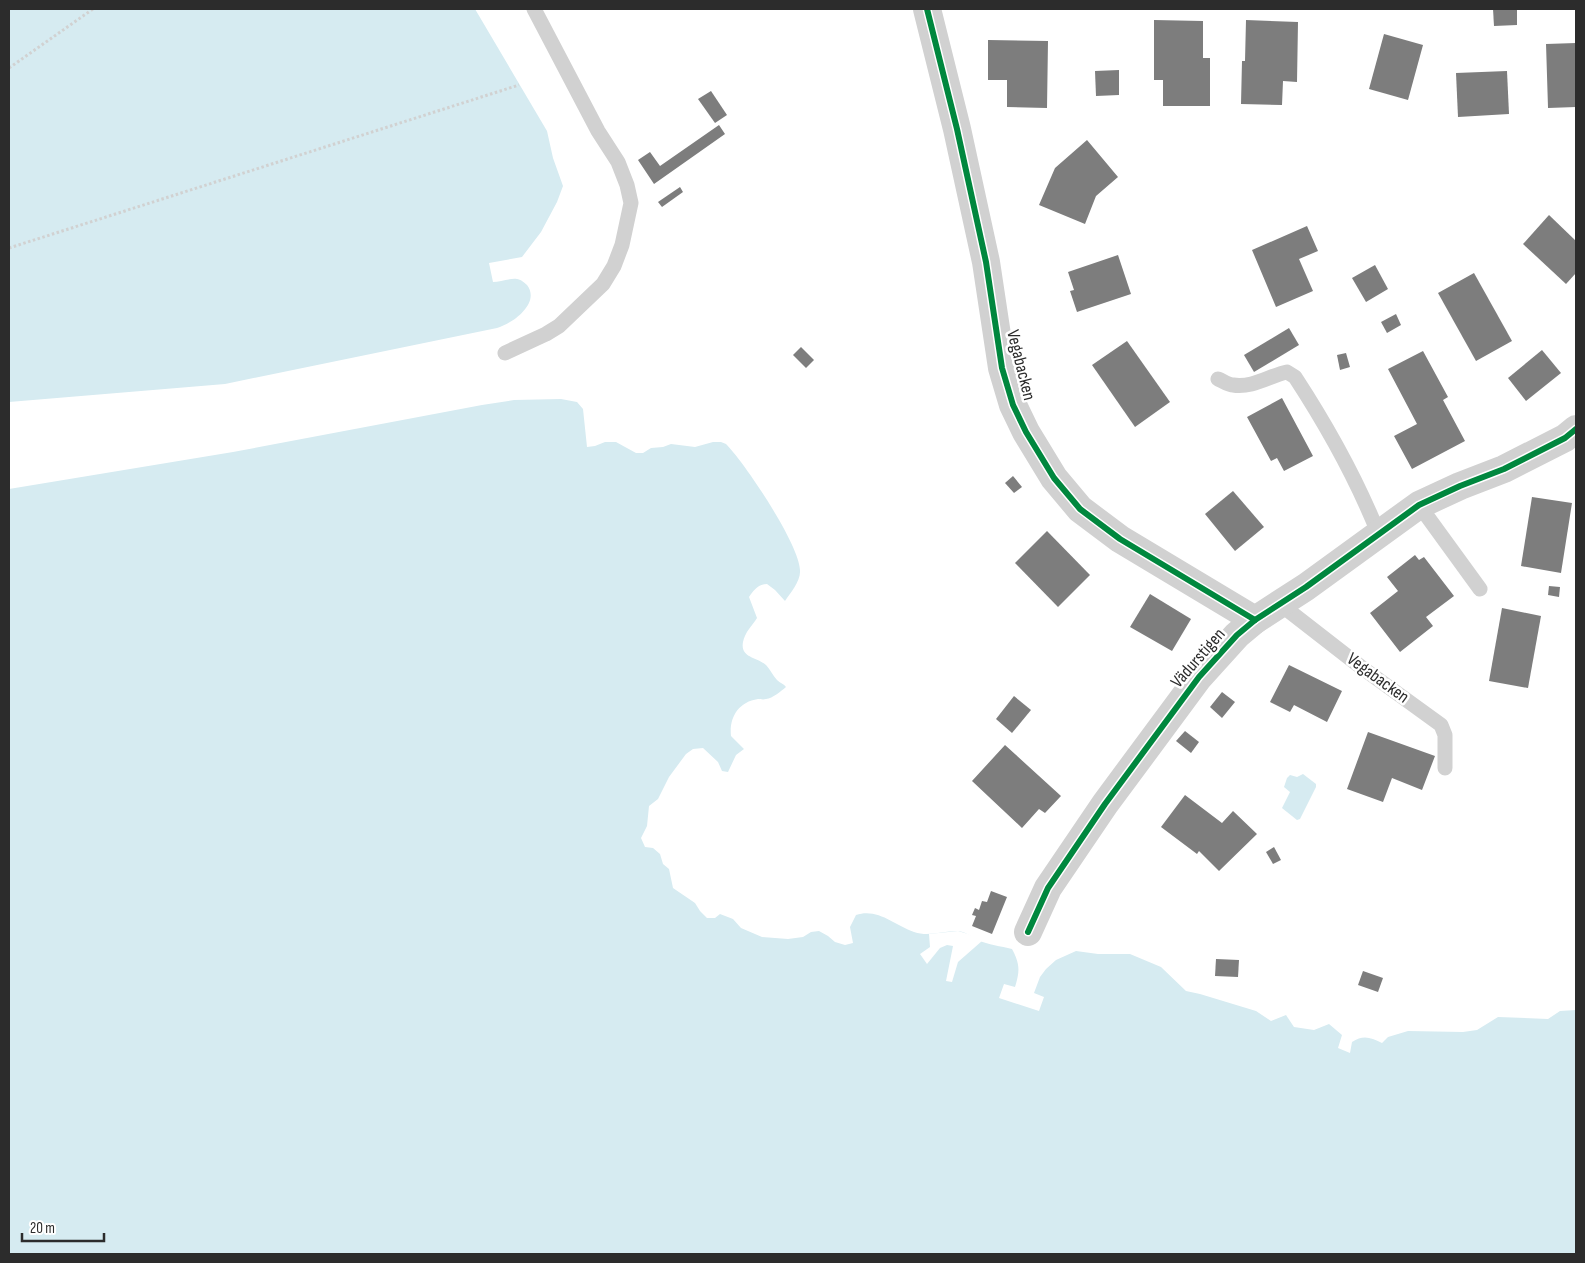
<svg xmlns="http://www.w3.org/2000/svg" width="1585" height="1263" viewBox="0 0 1585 1263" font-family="'Sofia Sans Condensed',sans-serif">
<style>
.water{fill:#d6ebf1}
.pier{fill:#fff}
.building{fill:#7d7d7d}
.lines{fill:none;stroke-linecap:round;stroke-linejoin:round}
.path{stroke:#d1d1d1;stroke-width:3;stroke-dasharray:2.5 2.5;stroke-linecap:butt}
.service{stroke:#d1d1d1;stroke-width:15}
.minor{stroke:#d1d1d1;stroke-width:28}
.cycleway-casing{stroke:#fff;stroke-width:9}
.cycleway{stroke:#00873e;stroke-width:6}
.labels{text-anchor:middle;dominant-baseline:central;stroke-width:5;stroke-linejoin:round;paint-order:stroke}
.street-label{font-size:18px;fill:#2c2c2c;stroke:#fff}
</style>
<rect width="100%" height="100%" fill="#fff"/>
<g class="water">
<path d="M 9,9 L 475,9 L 547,131 L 553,158 L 563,186 L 557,202 L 541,232 L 522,257 L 489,263 L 493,282 C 500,282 510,278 517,279 C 520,279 525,283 527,285 C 541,303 512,324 497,328 L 225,384 L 9,402 Z"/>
<path d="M 561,399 L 577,402 L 583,409 L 587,447 L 595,446 L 605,442 L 616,442 L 636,453 L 643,453 L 651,448 L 663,447 L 671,444 L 695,447 L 713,442 L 721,442 L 726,444 C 745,463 799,544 800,570 C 801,581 790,593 785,601 L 775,590 L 767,584 C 758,584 753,591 749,597 L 757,618 C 752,626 745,632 743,642 C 740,658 757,657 766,665 C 770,669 773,676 777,680 C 780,683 784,684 786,687 C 780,692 773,698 766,699 C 763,700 760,699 758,699 C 738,702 729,718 731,736 L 744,749 L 736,755 L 728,772 L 722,771 L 718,762 L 703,748 L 693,749 L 686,754 L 669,777 L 658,799 L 649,806 L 647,826 L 641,838 L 645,847 L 653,848 L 660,854 L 663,864 L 669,869 L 673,888 L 695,903 L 700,911 L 707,918 L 715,918 L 720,914 L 733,919 L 741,928 L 762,937 L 788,939 L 803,937 L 811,932 L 819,931 L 828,936 L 835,942 L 845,945 L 853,943 L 850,927 L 856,915 C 878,908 894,925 914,932 C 929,937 942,931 957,931 C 965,931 971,937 978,940 C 988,945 1001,946 1012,949 C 1020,964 1020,971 1015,987 L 1004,984 L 999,998 L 1039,1011 L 1044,997 L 1034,993 L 1040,977 L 1046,969 L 1056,960 L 1076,951 L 1098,954 L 1130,954 L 1161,967 L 1186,991 L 1200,994 L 1256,1011 L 1271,1021 L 1286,1015 L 1294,1027 L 1314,1030 L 1329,1024 L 1342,1035 L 1338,1048 L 1350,1053 L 1352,1042 C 1363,1035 1370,1037 1382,1043 L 1388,1037 L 1408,1031 L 1463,1032 L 1477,1030 L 1498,1017 L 1548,1019 L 1560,1011 L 1576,1010 L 1576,1254 L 9,1254 L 9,489 L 233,452 L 482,405 L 514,400 Z"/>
<polygon points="1303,774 1316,784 1316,787 1300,819 1297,820 1282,808 1290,792 1284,787 1287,778 1290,775 1297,777"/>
</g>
<polygon class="pier" points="958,931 968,934 982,941 958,962 952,982 946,981 953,946 947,945 940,948 927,964 920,954 930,947 929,934"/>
<g class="building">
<polygon points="1493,9 1517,9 1517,25 1494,26"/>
<polygon points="1154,20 1203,21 1203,58 1210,58 1210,106 1163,106 1163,80 1154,80"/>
<polygon points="1246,20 1298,22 1297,82 1283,81 1282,105 1241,104 1242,61 1245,61"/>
<polygon points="1384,34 1423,45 1408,100 1369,89"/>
<polygon points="988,40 1048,41 1047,108 1007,107 1007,80 988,80"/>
<polygon points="1576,43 1576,107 1548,108 1546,44"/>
<polygon points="1119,70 1119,95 1096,96 1095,71"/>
<polygon points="1507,71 1509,114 1458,117 1456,73"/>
<polygon points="711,91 727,115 715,123 698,99"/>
<polygon points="719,125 725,134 654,184 638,160 650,152 660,166"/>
<polygon points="1087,140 1118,177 1096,196 1085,224 1039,205 1055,168"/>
<polygon points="680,187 683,192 662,207 658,202"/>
<polygon points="1549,215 1576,241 1576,273 1566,284 1523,244"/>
<polygon points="1307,226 1318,251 1299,259 1313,291 1276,307 1252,250"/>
<polygon points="1118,255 1131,294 1077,312 1070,291 1074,290 1068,272"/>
<polygon points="1375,265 1388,289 1366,302 1352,278"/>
<polygon points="1474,273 1512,341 1476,361 1438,293"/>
<polygon points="1396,314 1401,325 1387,333 1381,322"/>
<polygon points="1289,328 1299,345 1254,372 1244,355"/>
<polygon points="1127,341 1170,402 1135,427 1092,365"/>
<polygon points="801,347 814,360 806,368 793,355"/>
<polygon points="1542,350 1561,373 1526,401 1508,378"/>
<polygon points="1423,351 1448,397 1443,400 1465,441 1412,469 1394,436 1417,424 1388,369"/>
<polygon points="1346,353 1350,367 1340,370 1337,355"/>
<polygon points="1282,398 1313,456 1284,471 1277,458 1271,461 1247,417"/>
<polygon points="1013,476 1022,487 1014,493 1005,483"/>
<polygon points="1233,491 1264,527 1235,551 1205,514"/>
<polygon points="1532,497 1572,503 1561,573 1521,566"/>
<polygon points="1047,531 1090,575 1058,607 1015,563"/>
<polygon points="1415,555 1419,560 1424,557 1454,596 1426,617 1433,626 1400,652 1370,613 1398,591 1387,577"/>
<polygon points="1549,586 1560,587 1559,597 1548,595"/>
<polygon points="1150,594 1191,619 1172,651 1130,627"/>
<polygon points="1502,608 1541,616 1528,688 1489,681"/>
<polygon points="1289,665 1342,691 1327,722 1294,705 1290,712 1270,702"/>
<polygon points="1222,692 1235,702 1222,718 1210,707"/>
<polygon points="1014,696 1031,710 1012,733 996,719"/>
<polygon points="1185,731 1199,742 1191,753 1176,741"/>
<polygon points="1368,732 1435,756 1422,790 1392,778 1383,802 1347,789"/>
<polygon points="1005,745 1061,796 1045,813 1039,809 1022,828 972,781"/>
<polygon points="1185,795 1222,823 1233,811 1257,834 1219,871 1199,851 1197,854 1161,827"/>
<polygon points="1274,847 1281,860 1273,864 1266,852"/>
<polygon points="991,891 1007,897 992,934 972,926 976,916 972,915 975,908 979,910 982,901 987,902"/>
<polygon points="1216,959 1239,960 1238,977 1215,976"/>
<polygon points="1363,971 1383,978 1378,992 1358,985"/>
</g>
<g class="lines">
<g class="path">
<polyline points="9,68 93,9"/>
<polyline points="9,248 519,85"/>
</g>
<g class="service">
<polyline points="505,353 546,334 559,326 603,284 614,266 622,245 631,203 627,185 618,162 598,131 534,9"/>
<path d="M 1218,379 C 1223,381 1228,385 1233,385 C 1253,388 1269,376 1287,372 L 1295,377 C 1327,426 1357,480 1379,535"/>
<polyline points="1419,505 1480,589"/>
<polyline points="1280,604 1361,667 1441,725 1445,735 1445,768"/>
</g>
<g class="minor">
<polyline points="927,9 957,129 986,262 1002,368 1013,405 1026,432 1054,478 1080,509 1120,539 1255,620"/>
<polyline points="1028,932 1048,888 1105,804 1199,677 1237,635 1255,620 1306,587 1419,505 1460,486 1504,469 1565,438 1576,429"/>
</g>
<g class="cycleway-casing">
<g id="cycleway">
<polyline points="927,9 957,129 986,262 1002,368 1013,405 1026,432 1054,478 1080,509 1120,539 1255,620"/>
<polyline points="1028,932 1048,888 1105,804 1199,677 1237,635 1255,620 1306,587 1419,505 1460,486 1504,469 1565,438 1576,429"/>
</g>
</g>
<use href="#cycleway" class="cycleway"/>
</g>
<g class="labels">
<g class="street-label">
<text transform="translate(1021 365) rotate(76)">Vegabacken</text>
<text transform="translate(1198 658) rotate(-49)">Vädurstigen</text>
<text transform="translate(1378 678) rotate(36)">Vegabacken</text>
</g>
</g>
<rect width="1585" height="1263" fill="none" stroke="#2c2c2c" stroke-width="20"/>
<path d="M22 1233v8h82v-8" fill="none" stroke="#2c2c2c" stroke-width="2.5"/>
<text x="30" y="1233" font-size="15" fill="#2c2c2c" stroke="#ffffff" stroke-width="4" paint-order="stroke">20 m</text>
</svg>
